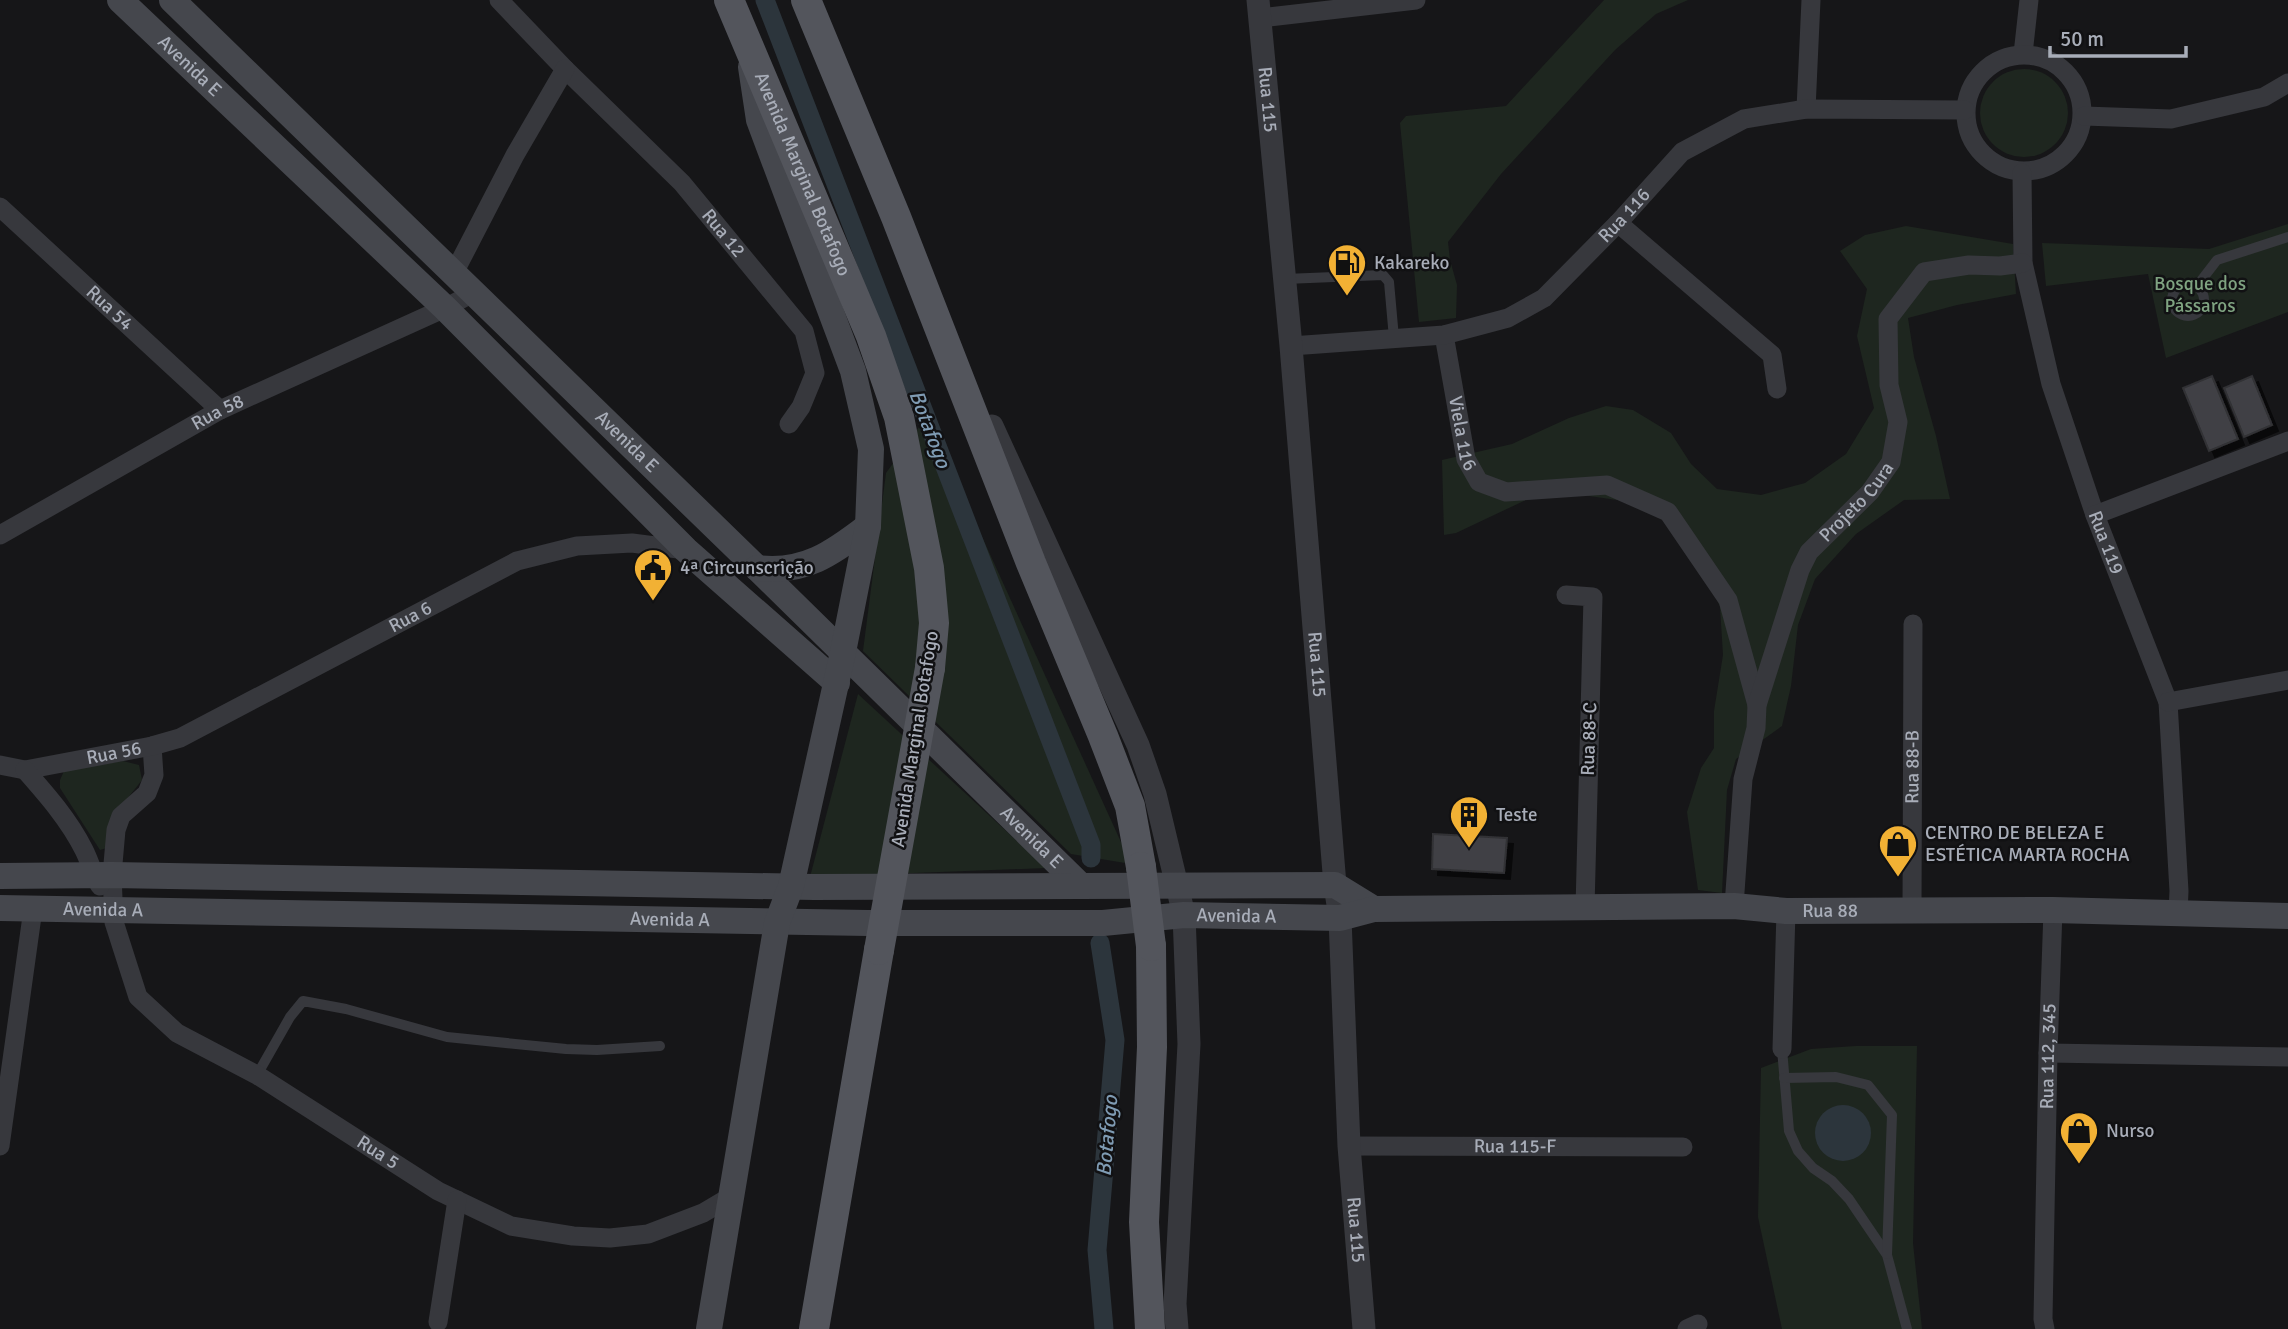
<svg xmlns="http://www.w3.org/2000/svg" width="2288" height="1329" viewBox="0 0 2288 1329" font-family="Signika,sans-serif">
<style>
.green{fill:#1e261f}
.water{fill:#2c353c}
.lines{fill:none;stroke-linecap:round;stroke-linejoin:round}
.canal{stroke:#2c353c;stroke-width:19}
.building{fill:#404145;stroke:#303034;stroke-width:2;filter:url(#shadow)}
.service{stroke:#37383d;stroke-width:10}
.minor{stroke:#37383d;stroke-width:19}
.tertiary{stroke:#37383d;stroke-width:23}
.secondary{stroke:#45474d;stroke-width:26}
.primary{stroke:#53555c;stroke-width:30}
.primary-bridge{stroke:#53555c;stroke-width:30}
.labels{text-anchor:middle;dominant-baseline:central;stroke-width:5;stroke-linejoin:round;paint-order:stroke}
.street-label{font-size:19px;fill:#a8adb8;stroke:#111113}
.poi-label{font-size:19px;fill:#a8adb8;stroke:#111113;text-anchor:start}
.park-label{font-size:19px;fill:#7fa381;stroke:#111113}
.water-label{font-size:21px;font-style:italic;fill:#7f9bb3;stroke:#111113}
</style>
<defs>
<filter id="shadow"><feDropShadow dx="6" dy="6" stdDeviation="0" flood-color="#0009"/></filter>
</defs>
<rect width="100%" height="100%" fill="#161618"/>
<g class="green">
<polygon points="1604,0 1688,0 1656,14 1615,50 1501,174 1448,242 1450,260 1457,285 1456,318 1419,322 1400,123 1406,116 1506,106"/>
<circle cx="2024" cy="113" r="44"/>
<polygon points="2288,224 2288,312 2166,358 2148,274 2046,286 2042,243 2209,249"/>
<polygon points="1906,226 2013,244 2016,294 1957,305 1908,318 1914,357 1936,436 1950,499 1904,500 1856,534 1815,579 1798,625 1791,686 1782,726 1736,759 1727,790 1722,893 1698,890 1687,812 1701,768 1714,748 1714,711 1723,655 1720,607 1701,561 1652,505 1568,493 1530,498 1456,533 1444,535 1442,460 1512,444 1569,418 1606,406 1633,410 1671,433 1691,464 1717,489 1761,495 1805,483 1846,454 1874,408 1857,336 1867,289 1840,251 1865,235"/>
<polygon points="927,416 1131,864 1071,854 863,651 886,473"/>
<polygon points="858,694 1046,868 810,877"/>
<polygon points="123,761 139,765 142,780 127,799 110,847 100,850 60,788 60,780 64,771"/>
<polygon points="1856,1046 1917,1046 1913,1243 1922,1329 1782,1329 1758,1217 1761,1068 1811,1049"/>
</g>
<circle class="water" cx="1843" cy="1133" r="28"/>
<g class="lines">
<g class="canal">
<polyline points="765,0 1091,845 1091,858"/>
<polyline points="1100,943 1115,1040 1097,1250 1104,1329"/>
</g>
</g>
<g class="building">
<polygon points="2212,376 2238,439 2209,451 2183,388"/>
<polygon points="2252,376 2272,425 2244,437 2224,388"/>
<polygon points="1433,834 1507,838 1504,873 1432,869"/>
</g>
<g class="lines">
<g class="service">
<polyline points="1285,279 1383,275 1389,282 1394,338"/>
<circle cx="2188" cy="300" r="16"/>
<polyline points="2197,286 2217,260 2288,237"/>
<polyline points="1782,1049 1789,1131 1798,1151 1813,1168 1832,1181 1849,1199 1887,1255 1907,1329"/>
<polyline points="257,1075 290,1017 303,1001 346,1009 447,1037 566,1049 597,1050 660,1046"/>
<polyline points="1784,1078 1836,1077 1868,1085 1892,1115 1887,1254"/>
</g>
<g class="minor">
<path id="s1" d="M 499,0 L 565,69 L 682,183 L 804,331 L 815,373 L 801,407 L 789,424"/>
<polyline points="1260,18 1416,0"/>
<polyline points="2023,54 2029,0"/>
<circle cx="2024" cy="113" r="58"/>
<polyline points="1806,109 1811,0"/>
<polyline points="2084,116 2171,119 2264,97 2288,83"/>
<path id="s2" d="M 2022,173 L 2023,263 L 2051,384 L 2095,515 L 2168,702 L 2179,891 L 2178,913"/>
<path id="s3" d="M 0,207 L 220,410"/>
<polyline points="1618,223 1772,355 1777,389"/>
<polyline points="454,273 515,155 565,69"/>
<path id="s4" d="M 1444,335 L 1466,459 L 1479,482 L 1506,492 L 1607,485 L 1668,512 L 1728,600 L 1757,705"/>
<path id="s5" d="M 1291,346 L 1444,335 L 1508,318 L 1544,298 L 1618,223 L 1682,152 L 1744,119 L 1806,109 L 1965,110"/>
<polyline points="2095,515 2288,441"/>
<path id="s6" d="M 0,535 L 220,410 L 445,308 L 473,293"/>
<polyline points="1566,595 1593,597 1585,908"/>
<polyline points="2168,702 2288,680"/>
<path id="s7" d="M 152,746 L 154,775 L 147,793 L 121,816 L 116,830 L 112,875 L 114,922 L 138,997 L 177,1033 L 257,1075 L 438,1191 L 511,1226 L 573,1236 L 610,1238 L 648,1234 L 703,1213 L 730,1197"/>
<path id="s8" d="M 0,765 L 25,770 L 152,746 L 180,738 L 517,561 L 577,546 L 632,543 L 686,550"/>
<path d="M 25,770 C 47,795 69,820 84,850 C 90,862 93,874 100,886"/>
<path id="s9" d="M 1734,906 L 1743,779 L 1756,728 L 1757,705 L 1800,570 L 1809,552 L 1870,492 L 1891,462 L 1898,422 L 1889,385 L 1888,319 L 1924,272 L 1969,265 L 2000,266 L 2023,263"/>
<path id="s10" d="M 1912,912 L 1913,624"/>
<polyline points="1782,1049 1786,911"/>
<polyline points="2048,1053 2288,1057"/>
<polyline points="0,1146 33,909"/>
<path id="s11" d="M 1349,1146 L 1683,1147"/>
<polyline points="438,1322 457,1200"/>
<polyline points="1687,1329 1698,1324"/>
<path id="s12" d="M 2045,1329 L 2043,1319 L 2048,1053 L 2053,910"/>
</g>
<g class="tertiary">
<path id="s13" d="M 1258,0 L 1291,346 L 1335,885 L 1340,918 L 1349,1146 L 1364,1329"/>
<polyline points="992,426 1138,745 1155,794 1184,915 1189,1044 1175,1304 1177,1329"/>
</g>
<g class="secondary">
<path id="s14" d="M 120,0 L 445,308 L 686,550 L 837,683"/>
<path id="s15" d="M 172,0 L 757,568 L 1079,884"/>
<path d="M 757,568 C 804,574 833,553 868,526"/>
<polyline points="0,876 112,875 814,887 1335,885 1374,909"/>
<path id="s16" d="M 0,908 L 868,923 L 1103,923 L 1184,915 L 1340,918 L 1374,909 L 1734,906 L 1786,911 L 2053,910 L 2288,916"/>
<polyline points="709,1329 777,923 791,886 843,652 868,526 871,449 853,371 759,120 751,67"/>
</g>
<g class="primary">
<path id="s17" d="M 729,0 L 871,336 L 899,417 L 929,568 L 934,623 L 930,668"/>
<polyline points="806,0 896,217 1031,563 1103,736 1130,806 1141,867"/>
<polyline points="814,1329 879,950"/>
<polyline points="1150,1329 1144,1222 1152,1047 1151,946"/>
</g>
<g class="primary-bridge">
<polyline points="1141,867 1151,946"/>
<polyline points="879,950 930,668"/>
</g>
</g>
<defs>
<g id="fuel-pin" transform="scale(2.0125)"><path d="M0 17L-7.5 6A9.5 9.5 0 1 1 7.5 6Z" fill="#f2b134" stroke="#111113"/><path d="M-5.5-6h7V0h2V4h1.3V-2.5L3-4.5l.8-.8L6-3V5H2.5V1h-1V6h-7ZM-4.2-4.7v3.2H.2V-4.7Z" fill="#111"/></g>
<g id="civic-pin" transform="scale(2.0125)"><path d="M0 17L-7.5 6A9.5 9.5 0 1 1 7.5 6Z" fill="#f2b134" stroke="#111113"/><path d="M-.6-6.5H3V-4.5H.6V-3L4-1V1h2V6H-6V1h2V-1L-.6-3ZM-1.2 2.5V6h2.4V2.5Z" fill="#111"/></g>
<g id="building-pin" transform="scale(2.0125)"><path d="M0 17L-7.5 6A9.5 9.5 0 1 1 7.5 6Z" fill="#f2b134" stroke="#111113"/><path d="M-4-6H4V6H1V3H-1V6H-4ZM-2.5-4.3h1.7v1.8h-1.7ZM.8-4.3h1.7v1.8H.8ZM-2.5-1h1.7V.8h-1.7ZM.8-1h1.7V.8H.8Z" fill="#111"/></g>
<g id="shop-pin" transform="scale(2.0125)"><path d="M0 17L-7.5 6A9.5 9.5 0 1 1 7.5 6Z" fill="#f2b134" stroke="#111113"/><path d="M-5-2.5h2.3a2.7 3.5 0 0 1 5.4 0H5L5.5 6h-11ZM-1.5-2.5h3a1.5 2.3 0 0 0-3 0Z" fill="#111"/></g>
</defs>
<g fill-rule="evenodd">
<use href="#fuel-pin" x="1347" y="263"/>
<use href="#civic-pin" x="653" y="568"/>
<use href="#building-pin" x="1469" y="815"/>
<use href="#shop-pin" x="1898" y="844"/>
<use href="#shop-pin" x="2079" y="1131"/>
</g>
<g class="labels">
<g class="street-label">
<text stroke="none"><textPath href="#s14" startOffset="96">Avenida E</textPath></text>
<text stroke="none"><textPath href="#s13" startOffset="100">Rua 115</textPath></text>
<text stroke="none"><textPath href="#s17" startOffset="189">Avenida Marginal Botafogo</textPath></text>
<text stroke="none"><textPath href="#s5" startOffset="376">Rua 116</textPath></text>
<text stroke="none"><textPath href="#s1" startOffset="324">Rua 12</textPath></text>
<text stroke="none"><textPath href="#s3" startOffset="149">Rua 54</textPath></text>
<text stroke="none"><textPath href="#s6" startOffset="250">Rua 58</textPath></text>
<text stroke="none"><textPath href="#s4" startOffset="100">Viela 116</textPath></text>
<text stroke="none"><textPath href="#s15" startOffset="634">Avenida E</textPath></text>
<text stroke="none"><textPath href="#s9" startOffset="434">Projeto Cura</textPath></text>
<text stroke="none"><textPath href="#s2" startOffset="382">Rua 119</textPath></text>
<text stroke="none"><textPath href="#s8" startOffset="444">Rua 6</textPath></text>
<text stroke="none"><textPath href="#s13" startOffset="667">Rua 115</textPath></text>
<text transform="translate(915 739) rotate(-81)">Avenida Marginal Botafogo</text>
<text transform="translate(1589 739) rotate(-88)">Rua 88-C</text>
<text stroke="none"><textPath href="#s8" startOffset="116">Rua 56</textPath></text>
<text stroke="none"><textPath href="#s10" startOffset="145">Rua 88-B</textPath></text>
<text stroke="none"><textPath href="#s15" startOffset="1200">Avenida E</textPath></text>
<text stroke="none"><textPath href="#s16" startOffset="103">Avenida A</textPath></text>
<text stroke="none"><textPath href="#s16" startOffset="1832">Rua 88</textPath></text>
<text stroke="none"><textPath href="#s16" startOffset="1237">Avenida A</textPath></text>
<text stroke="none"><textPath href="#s16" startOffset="670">Avenida A</textPath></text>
<text stroke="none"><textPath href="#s12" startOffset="273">Rua 112, 345</textPath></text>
<text stroke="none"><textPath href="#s11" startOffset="166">Rua 115-F</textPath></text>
<text stroke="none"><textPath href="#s7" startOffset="556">Rua 5</textPath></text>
<text stroke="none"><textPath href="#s13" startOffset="1234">Rua 115</textPath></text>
</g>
<g class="poi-label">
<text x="1374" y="263">Kakareko</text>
<text x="680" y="568">4ª Circunscrição</text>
<text x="1496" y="815">Teste</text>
<text x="1925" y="833">CENTRO DE BELEZA E<tspan x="1925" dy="22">ESTÉTICA MARTA ROCHA</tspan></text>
<text x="2106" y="1131">Nurso</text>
</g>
<g class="park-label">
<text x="2200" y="284">Bosque dos<tspan x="2200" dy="22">Pássaros</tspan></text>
</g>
<g class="water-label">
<text transform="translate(930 429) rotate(69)">Botafogo</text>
<text transform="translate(1107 1136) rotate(-85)">Botafogo</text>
</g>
</g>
<path d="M2050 46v10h136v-10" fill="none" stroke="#a8adb8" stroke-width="3.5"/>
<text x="2060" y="46" font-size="21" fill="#a8adb8" stroke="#111113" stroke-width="5" paint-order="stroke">50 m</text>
</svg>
